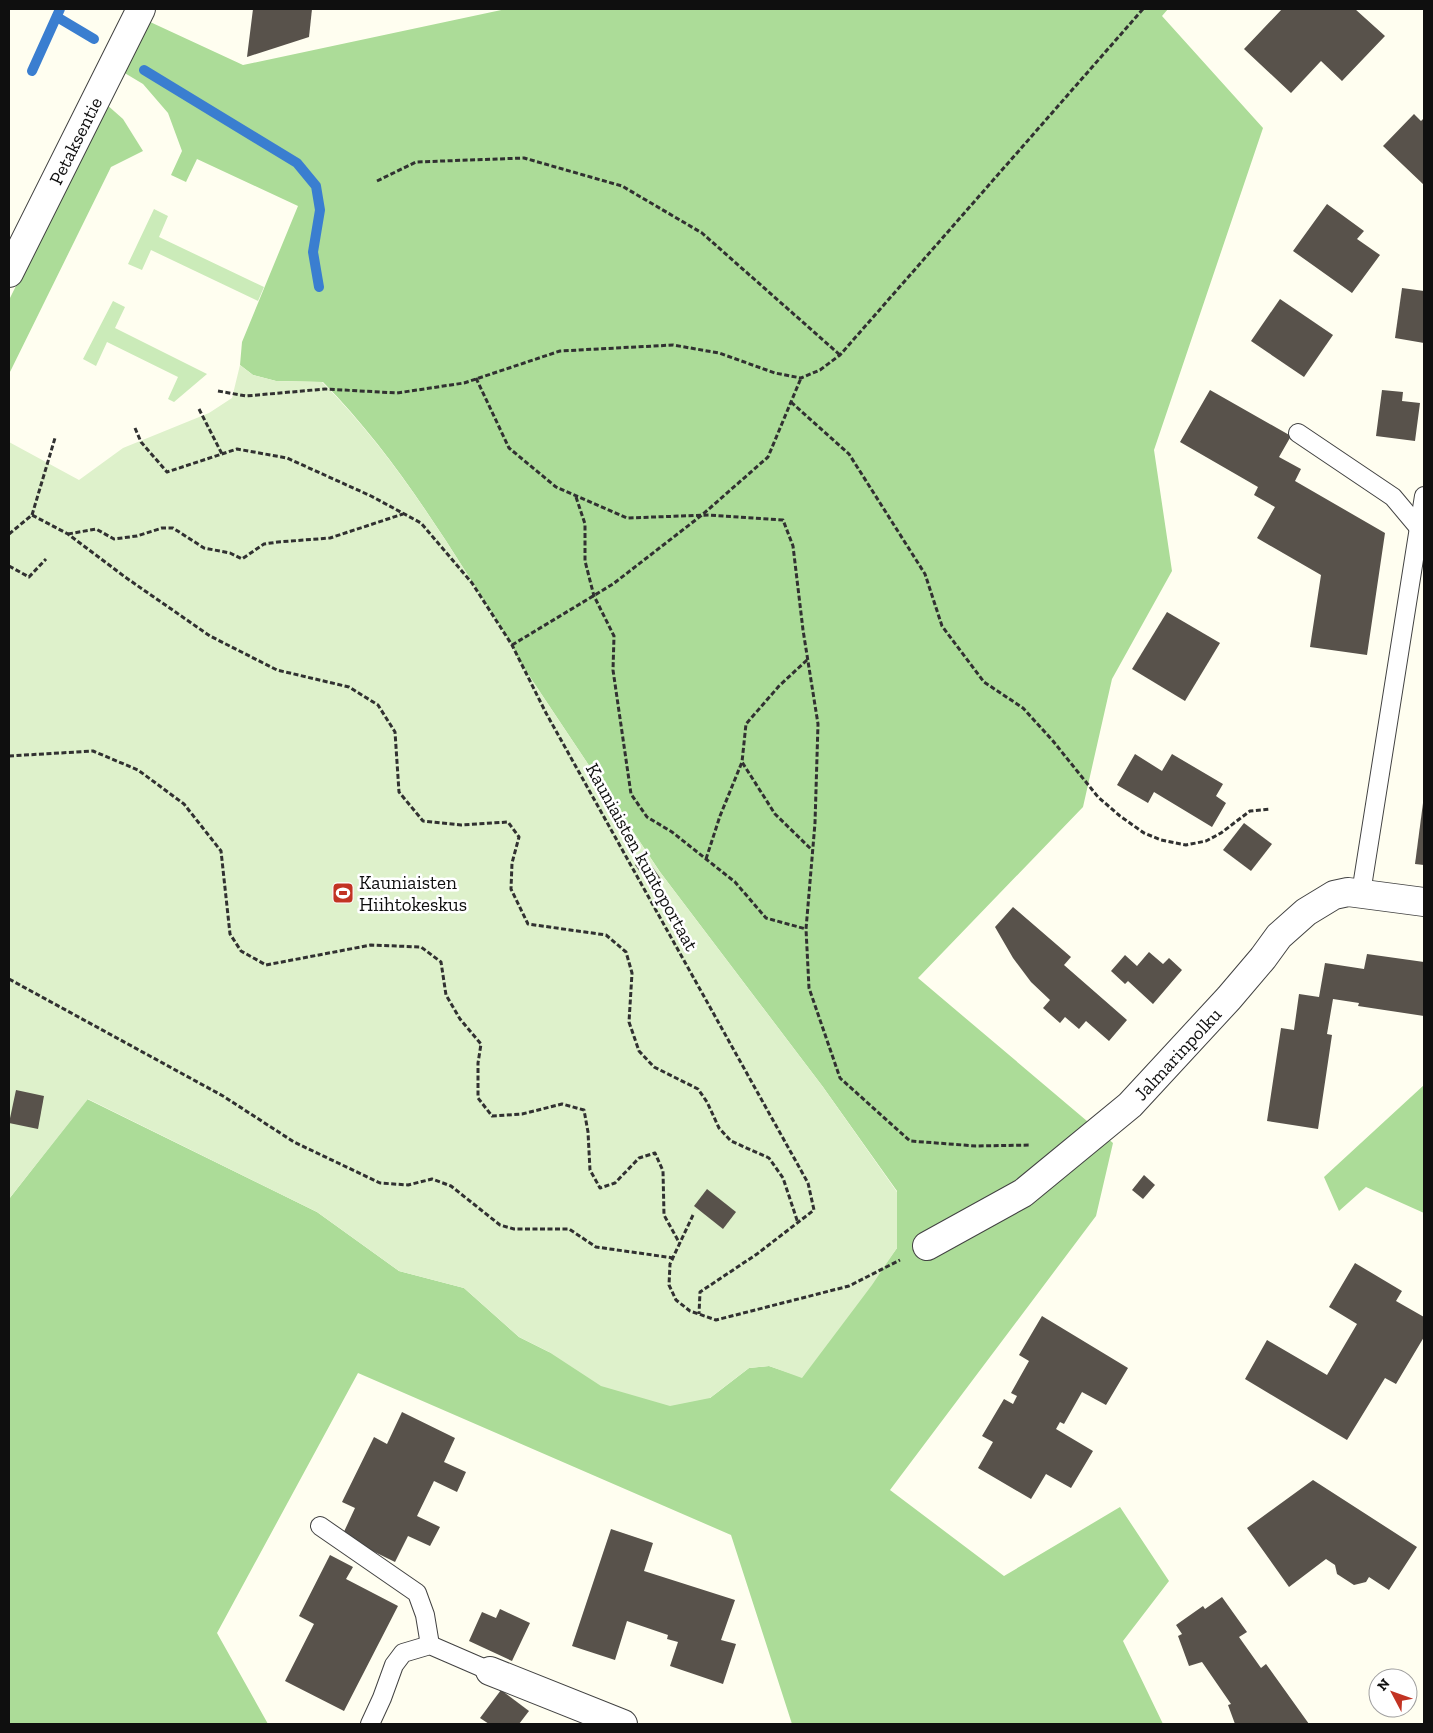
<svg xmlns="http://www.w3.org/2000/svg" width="1433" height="1733" viewBox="0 0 1433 1733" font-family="'Zilla Slab',serif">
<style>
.green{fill:#cbebb9}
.forest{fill:#acdc98}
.pitch{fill:#def1cb}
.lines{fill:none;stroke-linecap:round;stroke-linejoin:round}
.stream{stroke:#3a7ed0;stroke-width:10}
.building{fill:#58524b}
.lane-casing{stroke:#424242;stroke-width:20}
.street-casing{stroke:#424242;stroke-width:30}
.path{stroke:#313131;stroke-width:3;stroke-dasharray:5 2.5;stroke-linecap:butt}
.lane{stroke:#fff;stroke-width:18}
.street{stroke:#fff;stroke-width:28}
.labels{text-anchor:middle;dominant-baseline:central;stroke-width:5;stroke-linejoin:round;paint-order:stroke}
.street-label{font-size:19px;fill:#0f0f0f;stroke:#fff}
.poi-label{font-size:19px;fill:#0f0f0f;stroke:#fff;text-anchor:start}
</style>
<rect width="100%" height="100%" fill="#fffef0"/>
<g class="green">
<polygon points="154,209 168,216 159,237 264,287 258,301 151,250 142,270 128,264"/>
<polygon points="113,301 125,307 115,328 207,374 174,402 168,399 178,377 107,342 96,366 83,359"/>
</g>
<g class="forest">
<path d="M 506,9 L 1168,9 L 1162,16 L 1263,128 L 1154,450 L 1172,571 L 1112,679 L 1083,807 L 918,978 L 1113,1143 L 1096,1216 L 890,1490 L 1004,1576 L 1120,1507 L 1169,1581 L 1123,1641 L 1163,1724 L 792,1724 L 731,1535 L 358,1373 L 217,1633 L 268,1724 L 9,1724 L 9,1199 L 87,1099 L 317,1212 L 399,1271 L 464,1288 L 519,1337 L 549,1352 L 710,1398 L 749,1368 L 769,1366 L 802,1377 L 897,1248 L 897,1191 L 823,1087 L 660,872 L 518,659 L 512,645 C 454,554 399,459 323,382 L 276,381 L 253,375 L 240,365 L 242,342 L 298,206 L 197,159 L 186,182 L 171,175 L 182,151 L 168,113 L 143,84 L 123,72 L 148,21 L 243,65 Z"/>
<polygon points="106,104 123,119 143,151 111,167 9,374 9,300"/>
<polygon points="1424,1085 1424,1213 1366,1187 1339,1211 1324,1177"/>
</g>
<path class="pitch" d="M 240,365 L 253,375 L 276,381 L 322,382 C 399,459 454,554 512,645 L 518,659 L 660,872 L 823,1087 L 897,1192 L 897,1248 L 872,1285 L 802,1378 L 769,1366 L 749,1368 L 710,1398 L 670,1406 L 601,1386 L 549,1352 L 519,1337 L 464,1288 L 399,1271 L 317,1212 L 88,1099 L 9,1199 L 9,442 L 79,480 L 123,448 L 209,413 L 232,398 Z"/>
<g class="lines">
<g class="stream">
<polyline points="57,17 94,39"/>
<polyline points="144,70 297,163 316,186 320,210 313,252 319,287"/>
<polyline points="32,71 60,9"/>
</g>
</g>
<g class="building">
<polygon points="253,9 312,9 309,37 247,57"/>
<polygon points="1282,9 1355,9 1385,36 1342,81 1321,61 1291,93 1244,49"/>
<polygon points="1414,114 1421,121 1424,118 1424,185 1383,146"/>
<polygon points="1327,204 1364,231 1357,239 1380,255 1352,293 1293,251"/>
<polygon points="1402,288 1424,291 1424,343 1395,338"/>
<polygon points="1280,299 1333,335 1304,377 1251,341"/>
<polygon points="1210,390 1291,436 1279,457 1301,469 1295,481 1385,533 1367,655 1310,647 1321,575 1257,538 1275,507 1254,495 1258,487 1180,442"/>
<polygon points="1382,390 1403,392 1402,401 1420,403 1415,441 1376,436"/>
<polygon points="1167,612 1220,643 1185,701 1132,669"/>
<polygon points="1135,754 1162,771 1172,754 1223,784 1216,796 1226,803 1212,827 1154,792 1148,803 1117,785"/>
<polygon points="1423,803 1424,803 1424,865 1415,864"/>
<polygon points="1244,823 1272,844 1251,871 1223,850"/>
<polygon points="646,858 661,879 650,886 635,865"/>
<polygon points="1013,907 1071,957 1064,965 1127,1020 1109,1041 1086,1021 1079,1029 1065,1017 1060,1023 1043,1008 1050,1000 1031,982 1013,958 995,927"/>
<polygon points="1149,952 1163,964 1169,958 1182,970 1153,1004 1128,981 1125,984 1111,971 1125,955 1137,966"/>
<polygon points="1367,954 1424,962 1424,1016 1358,1006 1359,1003 1333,999 1327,1034 1332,1035 1318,1129 1267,1121 1281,1028 1294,1030 1299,994 1319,997 1325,963 1364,969"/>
<polygon points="16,1090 44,1096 38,1129 9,1123"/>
<polygon points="1144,1175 1155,1185 1143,1199 1132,1190"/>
<polygon points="707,1189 736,1212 723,1229 694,1206"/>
<polygon points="1355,1263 1402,1291 1396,1301 1424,1317 1424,1337 1396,1384 1385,1378 1347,1440 1245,1379 1267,1340 1327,1375 1357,1324 1329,1307"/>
<polygon points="1042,1316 1128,1368 1106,1405 1082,1392 1064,1424 1060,1422 1056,1429 1093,1451 1071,1488 1046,1474 1031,1499 978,1468 993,1442 982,1436 1004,1399 1013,1404 1017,1396 1011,1393 1029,1361 1019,1355"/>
<polygon points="402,1412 455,1438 444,1462 466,1472 457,1492 434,1481 417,1516 440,1527 430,1546 408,1536 395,1562 342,1536 355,1508 342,1502 374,1437 387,1444"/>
<polygon points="1313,1480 1417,1547 1389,1590 1369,1577 1366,1582 1354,1585 1337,1574 1335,1565 1326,1559 1289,1587 1247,1528"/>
<polygon points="611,1529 653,1543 644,1571 735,1600 721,1640 736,1644 723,1684 670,1666 678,1642 667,1639 668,1635 627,1621 615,1660 572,1646"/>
<polygon points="330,1555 353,1567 346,1579 398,1606 344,1711 285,1681 314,1624 299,1616"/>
<polygon points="1222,1597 1247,1632 1239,1637 1261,1668 1266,1664 1309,1724 1235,1724 1228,1705 1231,1704 1202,1662 1189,1666 1178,1636 1182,1634 1176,1625 1203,1606 1205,1609"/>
<polygon points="500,1609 530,1623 512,1661 469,1641 482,1612 496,1618"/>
<polygon points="501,1690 529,1711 519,1724 489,1724 480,1718"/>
</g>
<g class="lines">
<g class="lane-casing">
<g id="lane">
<polyline points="1298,433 1393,497 1419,528"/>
<polyline points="1361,893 1424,496"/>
<polyline points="320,1526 417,1593 425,1615 430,1645"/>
<polyline points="370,1724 382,1698 394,1665 403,1653 430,1645 490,1671"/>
</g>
</g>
<g class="street-casing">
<g id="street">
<path id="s1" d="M 9,273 L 141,9"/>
<path id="s2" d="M 927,1246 L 1023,1193 L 1130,1105 L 1229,998 L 1263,958 L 1279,936 L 1306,912 L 1334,895 L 1348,892 L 1424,902"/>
<polyline points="490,1671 623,1724"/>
</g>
</g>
<g class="path">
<polyline points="377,181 416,162 524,158 622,186 702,233 840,355"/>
<polyline points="476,378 509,448 556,487 627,518 709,515 783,520 793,546 803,630 818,724 815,823 806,929 809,988 840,1078 910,1141 976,1146 1031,1145"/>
<polyline points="218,391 246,396 325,389 397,393 464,383 560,351 673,345 719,353 775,373 801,378 820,370 840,355 1143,9"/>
<polyline points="791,402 849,454 925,574 942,626 984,682 1023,708 1053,741 1098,797 1120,816 1144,833 1161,840 1186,845 1206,841 1221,833 1250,811 1270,809"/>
<polyline points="199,409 222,454"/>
<polyline points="135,428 141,442 167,472 237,449 287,458 371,496 421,523 472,583 512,645 546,713 808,1183 814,1210 757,1254 700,1292 699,1314"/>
<polyline points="576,497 585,524 585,561 594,596 614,636 613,670 631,794 647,817 672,832 735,882 766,918 806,929"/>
<polyline points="32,515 55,438"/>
<polyline points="9,534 32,515 68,534 125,577 210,636 277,670 349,687 378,705 395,732 399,792 423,821 461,825 508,822 519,837 512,863 511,889 528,924 606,935 626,952 632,973 629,1022 639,1051 654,1067 698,1089 707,1102 719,1128 731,1141 769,1158 783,1178 798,1223"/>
<polyline points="68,534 96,529 114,539 137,536 162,528 173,528 204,548 230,553 242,559 264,544 278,542 330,538 403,514"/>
<polyline points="9,566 29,577 46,559"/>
<polyline points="512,645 613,584 702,515 768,457 801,378"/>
<polyline points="807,660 779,686 746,724 742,762 775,814 813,851"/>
<polyline points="9,756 93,751 138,770 184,804 221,851 230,934 241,951 266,965 371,945 421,947 441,962 446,995 460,1019 481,1044 478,1063 478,1098 492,1116 522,1114 562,1104 584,1110 588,1132 590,1170 600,1188 615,1183 639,1158 655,1153 663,1171 664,1215 680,1244"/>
<polyline points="706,859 720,816 742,762"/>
<polyline points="9,979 223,1096 294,1142 380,1183 408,1185 432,1179 451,1186 500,1225 514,1229 569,1229 596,1247 674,1258"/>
<polyline points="693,1215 670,1264 669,1285 676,1300 690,1311 716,1320 849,1286 900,1260"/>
</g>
<use href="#lane" class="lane"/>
<use href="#street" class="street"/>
</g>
<defs>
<g id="stadium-square" transform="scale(1.125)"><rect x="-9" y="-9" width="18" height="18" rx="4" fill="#c23323" stroke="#fff"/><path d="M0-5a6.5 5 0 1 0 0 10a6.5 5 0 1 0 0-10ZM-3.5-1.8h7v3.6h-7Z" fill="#fff"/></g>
</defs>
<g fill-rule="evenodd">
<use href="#stadium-square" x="343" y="893"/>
</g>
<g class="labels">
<g class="street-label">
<text stroke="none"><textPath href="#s1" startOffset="148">Petaksentie</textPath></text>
<text transform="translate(642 857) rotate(61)">Kauniaisten kuntoportaat</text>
<text stroke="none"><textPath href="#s2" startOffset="318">Jalmarinpolku</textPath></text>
</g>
<g class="poi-label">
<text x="359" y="882">Kauniaisten<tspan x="359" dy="22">Hiihtokeskus</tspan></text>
</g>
</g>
<rect width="1433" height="1733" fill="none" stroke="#0f0f0f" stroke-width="20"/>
<g transform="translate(1393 1693) rotate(311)"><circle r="24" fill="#ffffff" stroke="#9f9f9f"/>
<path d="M0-4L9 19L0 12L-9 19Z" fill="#c23323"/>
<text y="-8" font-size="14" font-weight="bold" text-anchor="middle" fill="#0f0f0f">N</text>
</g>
</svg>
